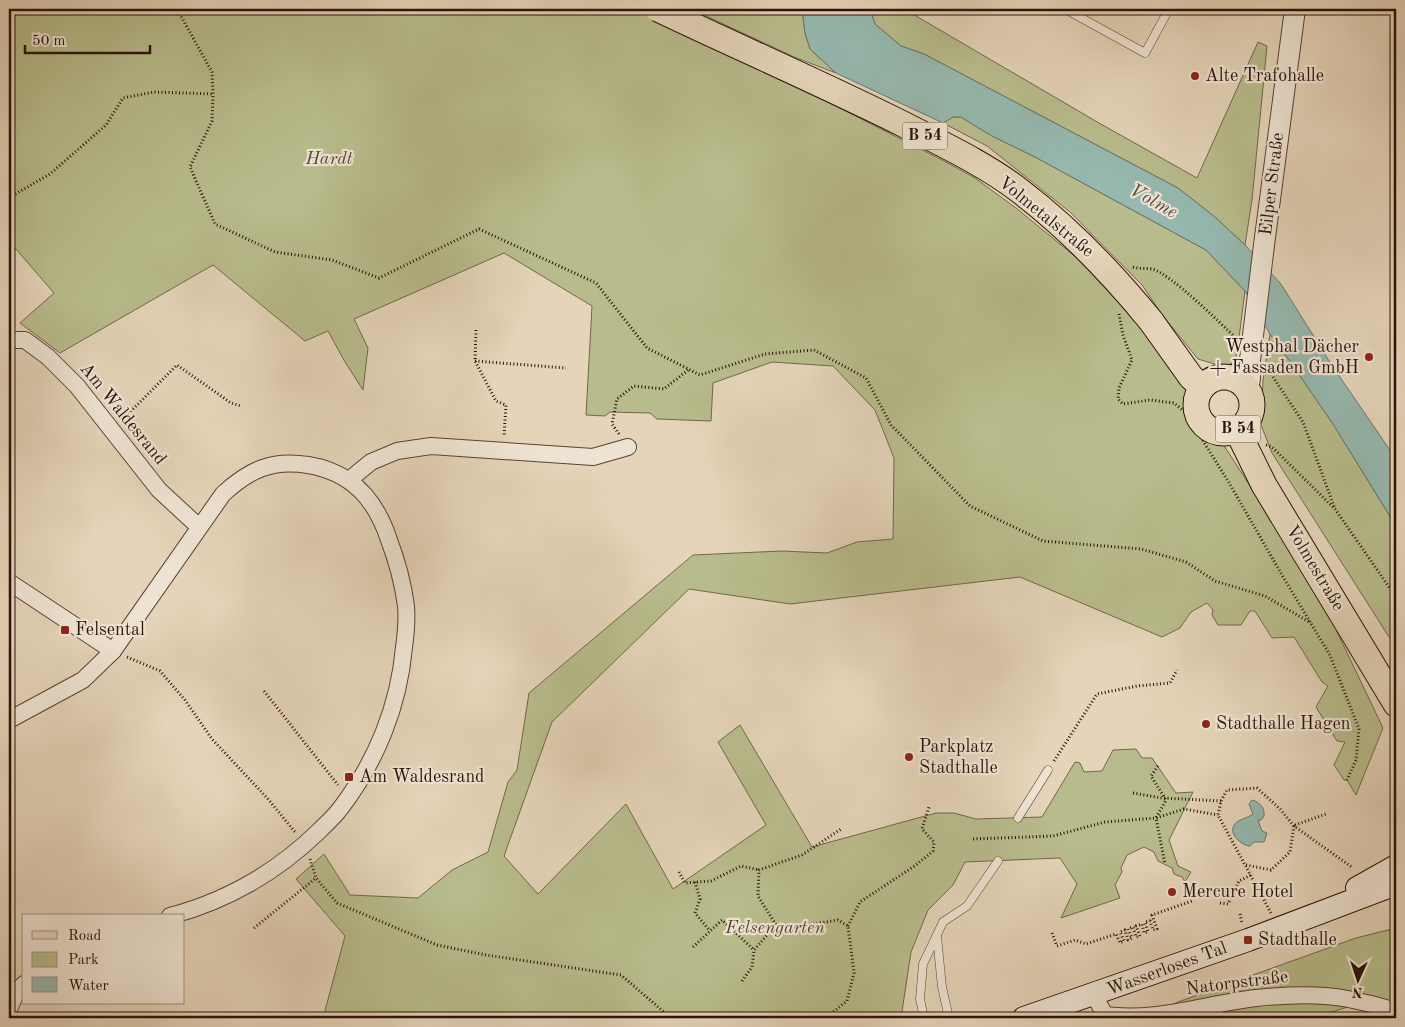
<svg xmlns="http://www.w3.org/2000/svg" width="1405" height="1027" viewBox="0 0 1405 1027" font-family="'Old Standard TT',serif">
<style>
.green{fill:#b8bc8c;stroke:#72674a}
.water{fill:#96b8ae;stroke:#6b766c}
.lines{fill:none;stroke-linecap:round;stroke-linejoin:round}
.service-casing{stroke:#5a4234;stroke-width:9}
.minor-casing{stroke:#5a4234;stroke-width:18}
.tertiary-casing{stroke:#5a4234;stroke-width:22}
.secondary-casing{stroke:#2b1208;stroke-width:24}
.primary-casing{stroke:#2b1208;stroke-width:27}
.path{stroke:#2b1208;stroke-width:3;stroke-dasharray:1 2.5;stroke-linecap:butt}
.service{stroke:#eee3d2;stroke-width:8}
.minor{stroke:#eee3d2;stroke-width:16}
.tertiary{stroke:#eee3d2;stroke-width:20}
.secondary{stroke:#eee3d2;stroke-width:22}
.primary{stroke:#e5d4b9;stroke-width:25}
.tertiary-bridge-casing{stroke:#5a4234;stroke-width:22;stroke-linecap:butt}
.primary-bridge-casing{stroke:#2b1208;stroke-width:27;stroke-linecap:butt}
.tertiary-bridge{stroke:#eee3d2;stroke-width:20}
.primary-bridge{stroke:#e5d4b9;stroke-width:25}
.poi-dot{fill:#8f2418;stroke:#eee3d2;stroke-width:2}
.labels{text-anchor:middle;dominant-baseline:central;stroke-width:4.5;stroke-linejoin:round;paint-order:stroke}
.shield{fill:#eee3d2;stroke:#665145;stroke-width:1}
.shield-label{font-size:16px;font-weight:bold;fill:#2b1208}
.poi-label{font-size:18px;fill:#2b1208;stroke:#eee3d2;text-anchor:start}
.park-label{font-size:18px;font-style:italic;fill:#554530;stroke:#eee3d2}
.street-label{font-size:18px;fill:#2b1208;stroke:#eee3d2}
.water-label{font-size:19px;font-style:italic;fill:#504c42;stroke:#eee3d2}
</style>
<rect width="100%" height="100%" fill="#e5d4b9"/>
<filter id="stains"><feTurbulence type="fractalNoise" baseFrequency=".004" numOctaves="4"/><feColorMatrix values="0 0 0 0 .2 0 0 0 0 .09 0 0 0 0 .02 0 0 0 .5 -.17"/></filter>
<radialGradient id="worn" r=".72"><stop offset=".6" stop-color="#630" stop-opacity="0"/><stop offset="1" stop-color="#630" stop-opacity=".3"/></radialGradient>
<g class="green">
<polygon points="9,9 645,9 946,162 975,178 1016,208 1077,258 1144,330 1195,401 1218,440 1221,441 1284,538 1328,613 1383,728 1356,795 1347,780 1344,780 1334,765 1345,742 1337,741 1316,707 1328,686 1322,682 1294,637 1272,638 1255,611 1250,611 1241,625 1218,625 1212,615 1213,610 1207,603 1191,612 1180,628 1162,637 1020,577 790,604 689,589 552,722 504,856 538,894 626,804 673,889 766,825 718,742 740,725 812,847 936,813 954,813 976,819 1042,817 1075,762 1080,763 1084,772 1102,771 1113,750 1136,749 1142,758 1152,758 1176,793 1193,792 1169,840 1178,866 1191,872 1185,882 1182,877 1174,874 1172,868 1158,861 1154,852 1144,847 1127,855 1121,868 1122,872 1115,885 1120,898 1061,918 1077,884 1060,858 965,862 953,885 928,910 911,952 901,1018 323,1018 345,936 296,879 324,854 350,895 418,898 452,870 488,852 508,782 517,770 529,693 693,555 782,551 827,553 857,542 893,539 894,458 875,410 833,366 772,362 713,383 711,421 657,419 650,413 610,412 605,416 586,415 592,306 504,253 354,319 368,348 363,390 345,362 328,331 305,341 213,265 60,353 20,323 54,293 9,241"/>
<polygon points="691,9 802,9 805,33 810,49 836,73 794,57"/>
<polygon points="870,9 904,9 1099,123 1197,178 1258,42 1267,46 1252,200 1245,245 1215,217 1178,188 924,54 901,46 875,24"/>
<polygon points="953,117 961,117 992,136 1035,157 1206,250 1245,291 1237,353 1234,362 1224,367 1198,359 1163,316 1142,285 1070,212 987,146 943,123"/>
<polygon points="1270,334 1287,357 1333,424 1396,526 1396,648 1286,475 1272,453 1261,425 1263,380"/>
<polygon points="1396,928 1396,1004 1354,1005 1313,1018 1143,1018 1178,1002 1356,938"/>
</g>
<g class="water">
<polygon points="802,9 870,9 875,24 901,46 924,54 1178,188 1215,217 1245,245 1281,284 1331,364 1396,459 1396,526 1333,424 1287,357 1270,334 1245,291 1206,250 1035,157 992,136 961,117 953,117 943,123 836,73 810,49 805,33"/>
<path d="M 1252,800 C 1260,802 1265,808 1264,816 L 1261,820 L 1258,820 L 1262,831 L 1267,833 L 1264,842 L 1254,842 L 1250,846 C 1242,846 1227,833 1235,824 C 1239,819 1248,818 1253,814 L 1249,804 Z"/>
</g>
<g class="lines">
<g class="service-casing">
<g id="service">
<polyline points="1065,9 1145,53 1169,9"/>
<polyline points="1018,818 1048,770"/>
<polyline points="937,937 942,987 949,1018"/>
<polyline points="924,1018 920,999 923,964 943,922 967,906 998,861"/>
</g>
</g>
<g class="minor-casing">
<g id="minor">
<polyline points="9,340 25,340 48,357 77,386 159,490 199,527"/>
<polyline points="349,480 371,462 397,451 431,446 593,457 628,447"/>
<polyline points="9,582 113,651"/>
<path d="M 9,720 L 83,680 L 113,651 L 223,494 C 249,470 272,459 308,465 C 352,472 376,500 389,540 C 397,561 403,583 406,606 C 407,619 406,633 404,647 C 399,706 376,762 340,809 C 334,817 326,824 319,831 C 277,872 226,901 170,916"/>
<path d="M 1094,995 L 1105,1015 C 1155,1022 1206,1004 1256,998 C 1285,995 1319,993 1348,999 C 1364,1002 1380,1006 1396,1011"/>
<polyline points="9,1009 16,993 24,984"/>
</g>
</g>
<g class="tertiary-casing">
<g id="tertiary">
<polyline points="1264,245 1295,9"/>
<polyline points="1248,390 1250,378 1250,360"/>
</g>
</g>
<g class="secondary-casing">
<g id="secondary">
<polyline points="1357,888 1396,866"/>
<polyline points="1024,1018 1248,940 1396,884"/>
</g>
</g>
<g class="primary-casing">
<g id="primary">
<polyline points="1151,321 1191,377 1202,387"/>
<circle cx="1224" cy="405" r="28"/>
<polyline points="1237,430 1264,485 1396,704"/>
</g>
</g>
<g class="path">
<polyline points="174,9 182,18 212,72 213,94 212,121 190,167 215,224 275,252 332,260 379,278 479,229 596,283 647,348 700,375 765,354 814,350 866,378 891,425 970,506 1043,541 1141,549 1186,562 1215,581 1265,596 1311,623"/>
<polyline points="9,195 12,196 50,174 106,125 123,98 154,92 213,94"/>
<path d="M 1133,267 C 1139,269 1145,268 1152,269 C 1171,274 1220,323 1236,338"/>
<polyline points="1119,314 1123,335 1132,360 1119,388 1118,399 1123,404 1150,400 1174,403 1185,412 1228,481 1282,575 1330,655 1359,729 1356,760 1347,780"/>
<polyline points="476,330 475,361 496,401 506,405 504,436"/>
<polyline points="475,361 566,368"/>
<polyline points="1269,371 1303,422 1335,509"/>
<polyline points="123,419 177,365 231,403 241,406"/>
<polyline points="619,434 612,424 617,399 634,386 664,389 688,370"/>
<polyline points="1266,445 1272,447 1335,509 1396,597"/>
<polyline points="127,657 160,671 185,700 212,739 268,799 295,832"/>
<polyline points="264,691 338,785"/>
<polyline points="1054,761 1097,694 1137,686 1170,683 1177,670"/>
<polyline points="1158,766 1151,776 1166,800 1156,818 1165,864"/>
<polyline points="1133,793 1162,798 1221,801"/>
<polyline points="1295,825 1326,814"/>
<polyline points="973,839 1053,836 1105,822 1156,818 1184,809 1218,815"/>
<polyline points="310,859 316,878 337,903 437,945 486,955 621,975 671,1018"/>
<polyline points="1246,865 1271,870 1290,852 1294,826"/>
<polyline points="679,872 685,883 711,881 741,866 759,870"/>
<polyline points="695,882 700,899 695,913 710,931"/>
<polyline points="1220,903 1228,904 1239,881 1251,875"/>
<polyline points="1271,913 1218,815 1221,801 1227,790 1257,788 1280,809 1294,826 1353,868"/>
<polyline points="1240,914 1242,923"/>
<polyline points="848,926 860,902 916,865 933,851 934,842 922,829 929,807"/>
<polyline points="254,928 316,878"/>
<polyline points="1052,933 1057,946 1075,940 1086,944 1116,934 1120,943 1124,941 1120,932 1125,930 1128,940 1132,938 1128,929 1133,927 1136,937 1140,936 1136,926 1142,924 1144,933 1148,932 1145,922 1150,921 1153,930 1157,929 1152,915 1192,901"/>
<polyline points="693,947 722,920 754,950 776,925"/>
<polyline points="742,981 752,967 754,950"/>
<polyline points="825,1018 847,1001 854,973 848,926 838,920 808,925 776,925 758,896 759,870 802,855 841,829"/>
</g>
<use href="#service" class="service"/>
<use href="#minor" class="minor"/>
<use href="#tertiary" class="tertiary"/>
<use href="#secondary" class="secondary"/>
<use href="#primary" class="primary"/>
<g class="tertiary-bridge-casing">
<polyline id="tertiary-bridge" points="1250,360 1264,245"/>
</g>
<g class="primary-bridge-casing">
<path id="primary-bridge" d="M 658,9 C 740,48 823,84 905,125 C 942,144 987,165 1020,191 C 1070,229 1111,272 1151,321"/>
</g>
<use href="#tertiary-bridge" class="tertiary-bridge"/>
<use href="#primary-bridge" class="primary-bridge"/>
</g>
<g class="poi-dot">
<circle cx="1195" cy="76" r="5"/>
<circle cx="1369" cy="357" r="5"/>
<rect x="60" y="625" width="10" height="10" rx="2.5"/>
<circle cx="1206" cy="724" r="5"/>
<circle cx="909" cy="757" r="5"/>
<rect x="344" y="772" width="10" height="10" rx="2.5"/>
<circle cx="1172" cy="892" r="5"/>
<rect x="1243" y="935" width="10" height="10" rx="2.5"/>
</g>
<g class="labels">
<g class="shield">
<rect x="902.5" y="122.5" width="45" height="27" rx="4"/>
<rect x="1215.5" y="415.5" width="45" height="27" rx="4"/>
</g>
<g class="shield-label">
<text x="925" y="136">B 54</text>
<text x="1238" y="429">B 54</text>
</g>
<g class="poi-label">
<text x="1205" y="76">Alte Trafohalle</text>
<text x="1359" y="347" text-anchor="end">Westphal Dächer<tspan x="1359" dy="21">+ Fassaden GmbH</tspan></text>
<text x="75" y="630">Felsental</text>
<text x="1216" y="724">Stadthalle Hagen</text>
<text x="919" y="747">Parkplatz<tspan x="919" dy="21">Stadthalle</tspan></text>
<text x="359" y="777">Am Waldesrand</text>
<text x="1182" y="892">Mercure Hotel</text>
<text x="1258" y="940">Stadthalle</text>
</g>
<g class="park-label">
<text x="329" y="159">Hardt</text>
<text x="775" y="928">Felsengarten</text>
</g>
<g class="street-label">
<text transform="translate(1272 184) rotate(-83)">Eilper Straße</text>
<text transform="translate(1046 217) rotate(39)">Volmetalstraße</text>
<text transform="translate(123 414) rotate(51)">Am Waldesrand</text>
<text transform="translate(1315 568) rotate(59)">Volmestraße</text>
<text transform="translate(1167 969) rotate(-20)">Wasserloses Tal</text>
<text transform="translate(1237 983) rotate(-7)">Natorpstraße</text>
</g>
<g class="water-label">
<text transform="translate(1153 202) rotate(29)">Volme</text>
</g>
</g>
<rect width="1405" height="1027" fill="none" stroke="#e5d4b9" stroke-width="30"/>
<rect x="10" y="10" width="1385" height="1007" fill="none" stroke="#2b1208" stroke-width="2.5"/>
<rect x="15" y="15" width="1375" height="997" fill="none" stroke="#2b1208"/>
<rect x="22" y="914" width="162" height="90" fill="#eee3d2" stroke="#a08f81"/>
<rect x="32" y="931" width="25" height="8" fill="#e5d4b9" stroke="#a08f81"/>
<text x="68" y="940" font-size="15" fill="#2b1208">Road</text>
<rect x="32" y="952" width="25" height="15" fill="#b8bc8c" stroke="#a08f81"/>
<text x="68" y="964" font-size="15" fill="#2b1208">Park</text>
<rect x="32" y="977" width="25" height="15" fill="#96b8ae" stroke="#a08f81"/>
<text x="68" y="990" font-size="15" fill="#2b1208">Water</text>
<g transform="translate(1358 980) rotate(183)" stroke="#eee3d2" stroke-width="4" paint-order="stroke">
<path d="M0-4L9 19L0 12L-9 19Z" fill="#2b1208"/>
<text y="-8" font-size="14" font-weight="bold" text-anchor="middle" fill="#2b1208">N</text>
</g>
<path d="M25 45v8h125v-8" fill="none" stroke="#2b1208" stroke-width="2.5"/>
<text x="32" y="45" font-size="15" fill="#2b1208" stroke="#eee3d2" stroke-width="4" paint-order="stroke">50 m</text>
<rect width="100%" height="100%" filter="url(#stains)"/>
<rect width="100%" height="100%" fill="url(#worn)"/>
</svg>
